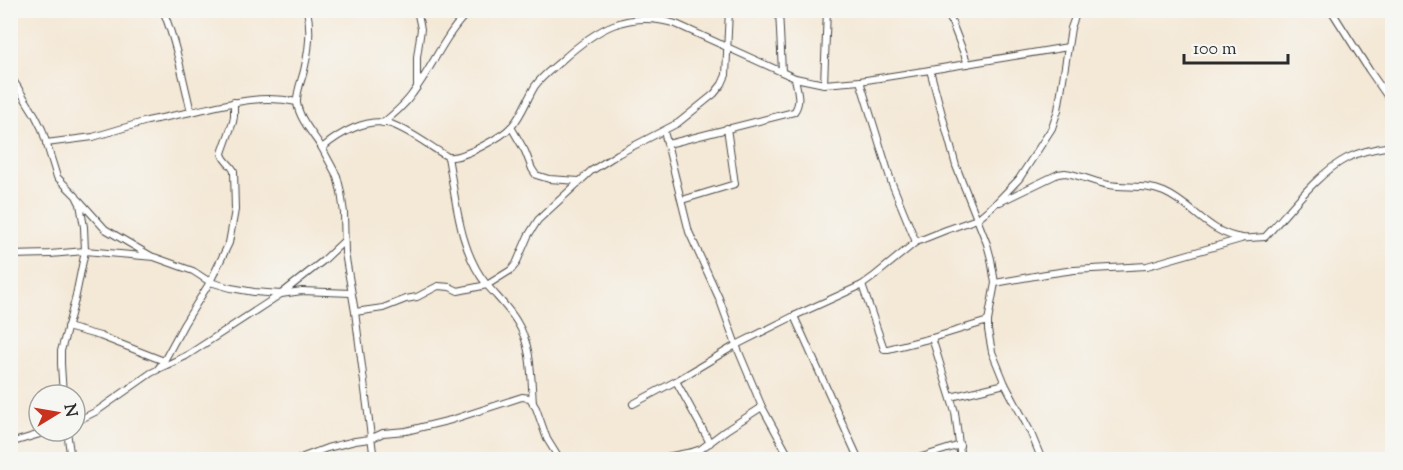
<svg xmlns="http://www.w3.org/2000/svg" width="1403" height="470" viewBox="0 0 1403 470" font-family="'Sorts Mill Goudy',serif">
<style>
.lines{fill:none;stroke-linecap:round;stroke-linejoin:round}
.minor-casing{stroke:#494745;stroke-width:8}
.minor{stroke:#fff;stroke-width:6}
</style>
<rect width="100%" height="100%" fill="#f6f6f2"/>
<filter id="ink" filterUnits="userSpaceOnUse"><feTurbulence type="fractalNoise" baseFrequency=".0167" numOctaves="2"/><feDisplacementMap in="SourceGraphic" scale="12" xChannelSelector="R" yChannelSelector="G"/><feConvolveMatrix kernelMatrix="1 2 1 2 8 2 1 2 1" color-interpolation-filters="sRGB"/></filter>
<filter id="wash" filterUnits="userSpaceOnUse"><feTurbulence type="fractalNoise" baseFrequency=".008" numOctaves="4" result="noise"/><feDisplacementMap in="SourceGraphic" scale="24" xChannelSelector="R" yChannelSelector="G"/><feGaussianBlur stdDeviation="1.35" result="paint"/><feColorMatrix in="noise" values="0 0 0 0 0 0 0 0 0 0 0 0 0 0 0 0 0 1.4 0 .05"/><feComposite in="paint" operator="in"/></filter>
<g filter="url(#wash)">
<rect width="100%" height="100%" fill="#f4e8d6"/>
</g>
<g filter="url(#ink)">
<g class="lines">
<g class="minor-casing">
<g id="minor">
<path d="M 163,10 C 176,43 183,78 191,112 C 227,104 259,94 297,102"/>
<path d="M 307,10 C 311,28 309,49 305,66 C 303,78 296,91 297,103 C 299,119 314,135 322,148 C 340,133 367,117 391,124 C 411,131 429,146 448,157 C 463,159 502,137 512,126 C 522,115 527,99 535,86 C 542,76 552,69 561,61 C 596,29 628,9 676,24 L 795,78 L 824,84 L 860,81 L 930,70 L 956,166 L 987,244 L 991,259 L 995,283 L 988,321 L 988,330 L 992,352 L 1005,384 L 1030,431 L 1042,460"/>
<polyline points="779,10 782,72"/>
<polyline points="947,10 968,64"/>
<polyline points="1331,10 1369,70 1392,103"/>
<polyline points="930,70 1068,47"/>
<polyline points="10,75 35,115 42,129 57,177 76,196 80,204 84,227 85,251 154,257 193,271 210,282 231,288 254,292 281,294 302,291 351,293"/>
<polyline points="860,81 891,181 916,242"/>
<polyline points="824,84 827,10"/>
<polyline points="417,87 417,57 421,29 417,10"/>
<path d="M 383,123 C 394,114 405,105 413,93 C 434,65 444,35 470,10"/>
<polyline points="511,127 525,151 532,169 536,175 549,179 579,181"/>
<polyline points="664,131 689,232 719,298 736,345 676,381 710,443"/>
<polyline points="46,143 93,137 147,121 191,112"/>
<path d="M 668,144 L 794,112 C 802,102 797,90 795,78"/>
<polyline points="322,148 337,176 341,192 344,213 345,253 355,312 374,460"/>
<polyline points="79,200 105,229 151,256"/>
<polyline points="682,200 735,184 727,128"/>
<path d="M 1000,202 L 1058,174 L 1065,173 C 1080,175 1094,182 1109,185 C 1128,188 1146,184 1164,192 C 1194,205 1207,233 1242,238 C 1249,239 1258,237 1265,237 C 1289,212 1316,174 1347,158 C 1361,151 1377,148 1392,146"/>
<polyline points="10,255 50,254 85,251 75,300 61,351 61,364 63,395"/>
<polyline points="995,283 1046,274 1074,270 1147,266 1241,239"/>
<polyline points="862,285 884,349 888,349 932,338 955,412 961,460"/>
<path d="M 355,312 L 383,308 L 406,299 L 417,297 L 438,286 L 450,287 L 458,291 L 487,285 C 459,251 456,199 448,157"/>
<polyline points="794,316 859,460"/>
<polyline points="67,327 100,336 164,361"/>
<polyline points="932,338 988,321"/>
<polyline points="160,368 186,356 281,294 324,260 344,241"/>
<polyline points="951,397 1005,384"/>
<path d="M 533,404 C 531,376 532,346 517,322 C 509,308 497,297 487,285 L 511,270 L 516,264 L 528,236 L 538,220 L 591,171 L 618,154 L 678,123 L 714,94 L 722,84 L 726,75 L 729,10"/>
<polyline points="633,404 676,381"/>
<polyline points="762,407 791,460"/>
<path d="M 75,422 L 97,411 L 151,373 L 157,370 L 164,361 L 184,324 L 210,282 L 229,243 L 235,210 L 234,171 C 231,164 223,161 222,153 L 233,122 L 234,116 L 234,102"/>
<polyline points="67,431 71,460"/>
<polyline points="10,443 50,431"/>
<polyline points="295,460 327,448 355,441 370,439 383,433 406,431 451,420 522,397 530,398 536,408 547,439 560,460"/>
<polyline points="651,460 692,452 701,449 725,431 762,407 736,345 794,316 862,285 873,277 916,242 946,230 977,219 996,203 1019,179 1052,128 1058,110 1061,92 1071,28 1076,14 1079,10"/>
<polyline points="912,460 960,445"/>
</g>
</g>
<use href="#minor" class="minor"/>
</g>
</g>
<rect width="1403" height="470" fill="none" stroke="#f6f6f2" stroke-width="36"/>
<g transform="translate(57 413) rotate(79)"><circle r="28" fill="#f6f6f2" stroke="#a5a5a2" stroke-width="1.5"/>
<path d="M0-4.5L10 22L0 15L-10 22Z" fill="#c8321e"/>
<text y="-9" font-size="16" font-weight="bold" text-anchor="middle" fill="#2b2b2b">N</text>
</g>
<path d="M1184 54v9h104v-9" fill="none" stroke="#2b2b2b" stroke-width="3"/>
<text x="1193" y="54" font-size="18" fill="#2b2b2b" stroke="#f6f6f2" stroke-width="4.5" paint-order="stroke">100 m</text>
</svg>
